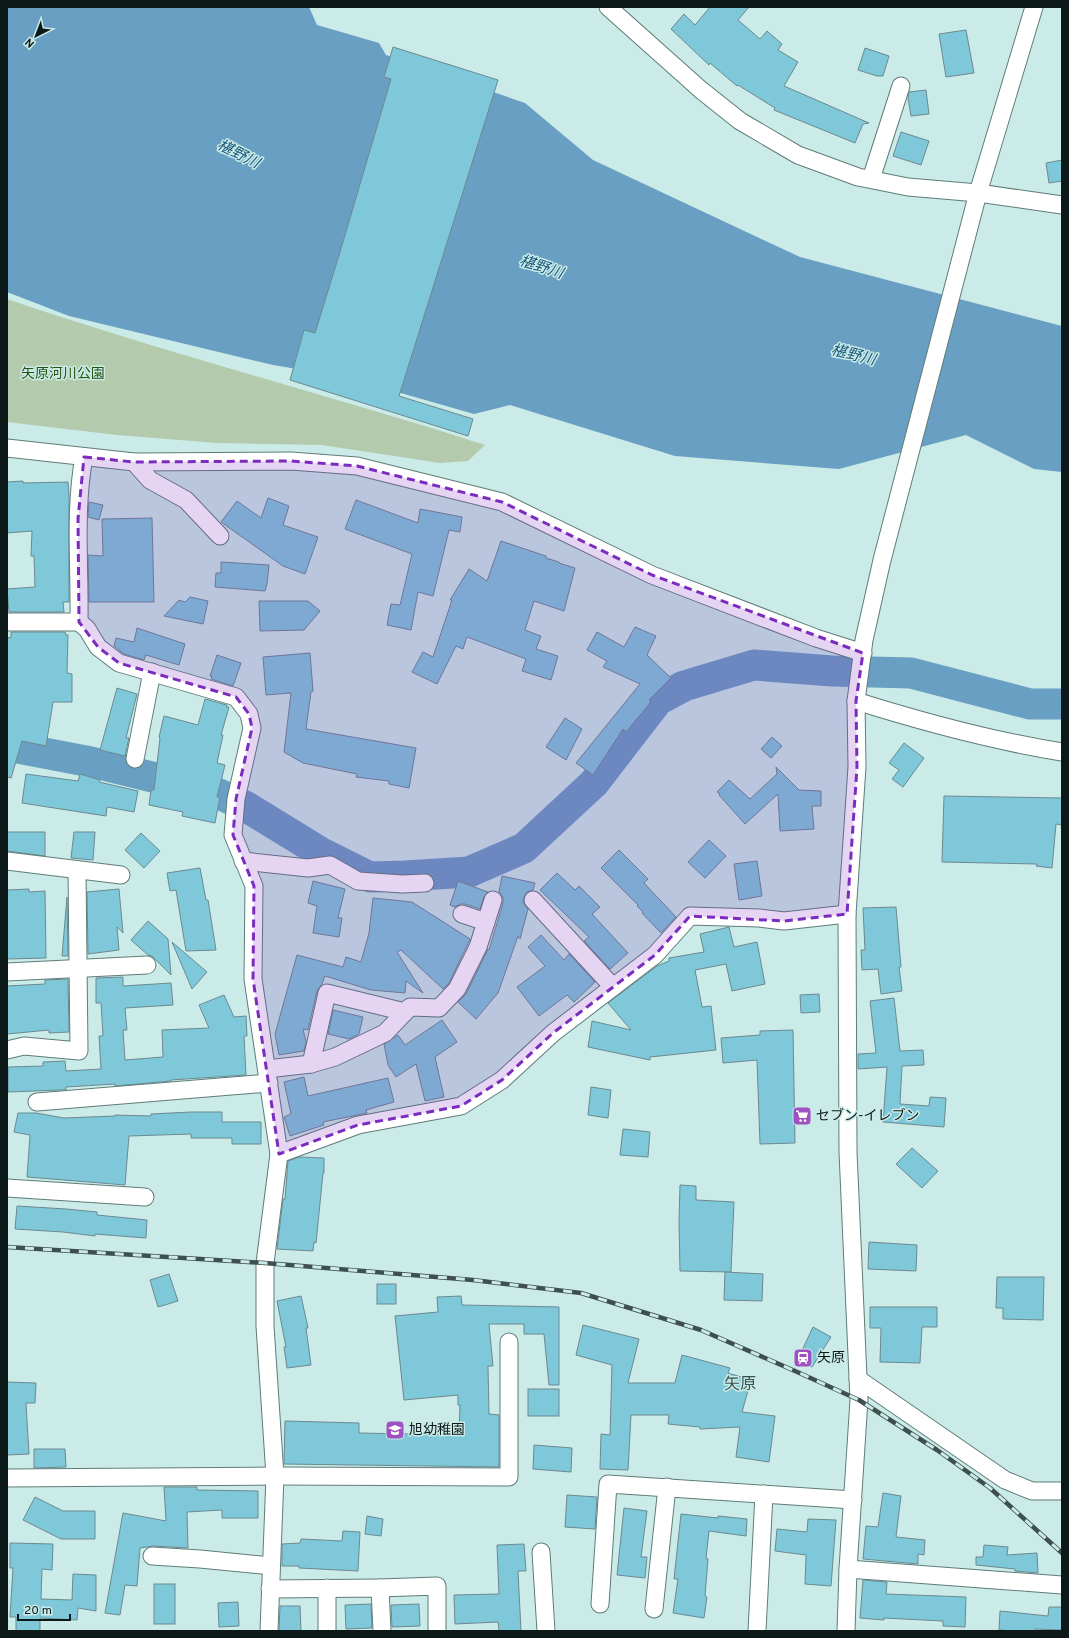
<svg xmlns="http://www.w3.org/2000/svg" width="1069" height="1638" viewBox="0 0 1069 1638" font-family="Overpass,'Noto Sans JP',sans-serif">
<style>
.green{fill:#b4caad}
.water{fill:#699fc2}
.lines{fill:none;stroke-linecap:round;stroke-linejoin:round}
.river{stroke:#699fc2;stroke-width:31}
.building{fill:#7ec8d9;stroke:#6c8990}
.minor-casing{stroke:#5e7d79;stroke-width:19}
.minor{stroke:#fff;stroke-width:17}
.rail-casing{stroke:#3d4f4e;stroke-width:4.5}
.rail{stroke:#caebe7;stroke-width:3;stroke-dasharray:9;stroke-linecap:butt}
.marked{fill:#7b2cbf;fill-opacity:0.2;stroke:#7b2cbf;stroke-width:3;stroke-dasharray:8 5;stroke-linejoin:round}
.labels{text-anchor:middle;dominant-baseline:central;stroke-width:3;stroke-linejoin:round;paint-order:stroke}
.park-label{font-size:14px;fill:#255210;stroke:#caebe7}
.poi-label{font-size:14px;fill:#0c1918;stroke:#caebe7;text-anchor:start}
.water-label{font-size:15px;font-style:italic;fill:#18587c;stroke:#caebe7}
.quarter-label{font-size:16px;fill:#365350;stroke:#caebe7}
</style>
<rect width="100%" height="100%" fill="#caebe7"/>
<path class="green" d="M 7,299 C 165,353 326,394 485,445 L 468,461 L 440,463 L 322,445 L 217,443 L 117,435 L 7,422 Z"/>
<polygon class="water" points="7,7 309,7 317,25 379,43 386,55 525,103 593,160 800,257 1062,326 1062,472 1034,469 966,435 839,469 675,456 510,405 474,414 345,377 273,365 69,316 7,292"/>
<g class="lines">
<polyline class="river" points="7,746 91,762 217,793 245,806 320,852 370,877 405,876 469,872 524,848 594,783 658,700 684,686 754,665 832,671 911,673 1030,704 1062,704"/>
</g>
<g class="building">
<polygon points="710,7 749,7 738,20 760,39 767,31 782,44 778,50 798,62 784,86 869,123 863,124 855,143 774,110 775,108 738,85 737,86 710,63 709,65 671,29 684,14 695,25"/>
<polygon points="966,30 974,73 946,77 939,34"/>
<polygon points="393,47 498,80 399,396 473,419 468,436 290,380 304,330 315,333 340,252 391,79 384,77"/>
<polygon points="865,48 889,56 883,76 877,76 858,70"/>
<polygon points="926,90 929,114 911,116 908,98 909,92"/>
<polygon points="901,132 929,141 921,165 893,156"/>
<polygon points="1062,160 1062,181 1049,183 1046,163"/>
<polygon points="23,481 23,483 68,482 69,497 69,602 63,602 64,612 9,612 7,589 35,587 34,556 31,556 32,531 7,533 7,482"/>
<polygon points="268,498 289,506 283,525 318,537 305,574 283,566 221,522 237,501 261,518"/>
<polygon points="356,500 418,523 420,509 462,517 460,532 449,530 433,596 418,592 411,630 387,625 391,604 400,605 412,554 345,529"/>
<polygon points="89,502 103,505 99,520 88,517"/>
<polygon points="152,518 154,602 89,602 88,555 103,556 102,519"/>
<polygon points="501,541 546,556 546,558 559,562 559,563 575,568 564,611 534,601 525,630 541,636 536,649 558,656 551,680 522,671 526,659 467,637 463,649 456,646 437,684 412,672 423,652 433,657 452,600 450,600 469,569 487,581"/>
<polygon points="221,562 269,565 267,584 265,591 215,587 216,573 221,573"/>
<polygon points="190,597 208,601 203,624 164,616 179,600 185,602"/>
<polygon points="259,601 308,601 320,611 304,630 260,631"/>
<polygon points="635,627 656,636 647,655 671,678 649,700 651,702 626,732 623,729 593,775 576,763 640,684 603,667 607,661 587,650 597,632 624,647"/>
<polygon points="137,628 185,644 179,665 146,655 144,660 124,654 114,646 116,638 134,642"/>
<polygon points="11,632 65,632 66,635 68,635 67,673 72,674 72,702 53,702 46,746 22,741 11,778 7,777 7,637 11,638"/>
<polygon points="310,653 313,691 311,692 306,729 416,748 409,788 389,784 389,781 356,777 357,774 303,763 284,752 291,693 266,695 263,657"/>
<polygon points="217,655 241,663 233,686 211,679 212,676 210,676"/>
<polygon points="117,688 137,694 126,738 129,738 125,756 100,750"/>
<polygon points="205,699 227,705 226,707 229,707 221,735 223,735 217,763 225,765 217,797 220,797 215,823 182,816 183,812 149,805 151,790 154,790 160,738 159,737 164,716 198,725"/>
<polygon points="565,718 582,729 566,760 546,747"/>
<polygon points="772,737 782,746 771,758 761,749"/>
<polygon points="904,743 924,758 903,787 892,779 899,770 889,763"/>
<polygon points="776,767 799,790 821,791 821,806 812,806 814,829 780,831 778,794 745,824 719,795 720,794 717,792 729,780 750,799 777,774"/>
<polygon points="26,774 78,781 80,774 100,780 99,782 138,791 134,812 107,807 106,816 22,803"/>
<polygon points="944,796 1062,798 1062,825 1056,824 1052,868 1036,866 1037,864 942,862"/>
<polygon points="7,832 45,832 45,856 7,851"/>
<polygon points="74,832 95,832 93,860 71,858"/>
<polygon points="141,833 160,851 144,868 125,850"/>
<polygon points="709,840 726,856 705,878 688,862"/>
<polygon points="619,850 648,879 644,883 676,917 661,933 642,913 643,912 637,906 638,905 601,868"/>
<polygon points="757,861 762,896 739,900 734,864"/>
<polygon points="200,868 206,900 208,900 216,950 186,951 176,890 170,891 167,873"/>
<polygon points="557,873 575,890 579,886 600,907 592,914 628,953 610,969 584,941 589,937 540,890"/>
<polygon points="502,876 535,883 533,890 527,892 524,897 523,903 528,909 520,939 518,936 498,993 476,1019 458,1002 466,994 488,949 489,950 503,903 503,898 499,892"/>
<polygon points="313,881 345,889 338,918 342,918 339,937 313,933 317,906 308,903"/>
<polygon points="458,881 488,892 484,897 480,909 465,904 460,904 455,907 450,905"/>
<polygon points="29,889 29,892 45,891 46,958 7,959 7,890"/>
<polygon points="119,889 123,933 117,927 119,950 88,954 87,892"/>
<polygon points="67,897 68,956 62,956"/>
<polygon points="373,898 412,902 470,939 449,983 443,989 401,950 397,952 423,993 406,981 405,993 371,990 325,976 322,984 317,991 308,1030 303,1029 306,1042 304,1051 279,1055 275,1034 297,955 343,967 346,957 361,962 369,933"/>
<polygon points="896,907 901,967 899,967 902,991 881,994 878,969 862,970 861,950 865,950 863,908"/>
<polygon points="148,921 168,939 171,975 152,956 148,955 131,940"/>
<polygon points="729,927 734,947 757,942 765,984 732,991 726,964 695,970 702,1007 711,1006 716,1050 650,1057 650,1060 588,1047 592,1021 631,1030 608,1003 657,966 669,961 669,958 704,952 700,934"/>
<polygon points="541,935 564,960 569,954 595,982 574,1002 567,995 539,1016 517,987 545,966 528,947"/>
<polygon points="172,942 207,972 192,989"/>
<polygon points="123,977 123,986 171,983 173,1005 125,1008 127,1030 123,1030 125,1060 163,1057 162,1030 209,1028 199,1005 224,995 234,1017 246,1016 247,1036 244,1036 246,1075 171,1080 171,1081 115,1086 115,1084 66,1087 66,1090 60,1090 8,1092 8,1067 43,1066 43,1062 65,1061 66,1071 101,1069 99,1036 103,1036 101,1003 96,1003 96,978"/>
<polygon points="68,979 69,1032 49,1033 49,1030 7,1034 7,986 45,984 45,980"/>
<polygon points="819,994 820,1012 801,1013 800,995"/>
<polygon points="894,998 900,1051 923,1050 924,1065 902,1066 900,1104 929,1106 930,1097 946,1098 944,1127 883,1122 887,1067 858,1069 858,1054 876,1053 870,1001"/>
<polygon points="333,1010 363,1017 359,1034 349,1039 328,1034"/>
<polygon points="442,1020 457,1042 435,1057 444,1097 425,1101 416,1064 396,1077 388,1065 384,1044 398,1035 405,1045"/>
<polygon points="793,1030 795,1143 760,1144 757,1060 723,1063 721,1038 760,1035 760,1031"/>
<polygon points="304,1077 308,1096 388,1078 394,1102 366,1110 367,1113 323,1122 324,1125 290,1136 284,1117 291,1114 284,1082"/>
<polygon points="591,1087 611,1090 608,1118 588,1115"/>
<polygon points="191,1112 222,1112 222,1122 261,1122 261,1144 232,1144 232,1138 191,1138 191,1134 129,1136 125,1185 27,1177 30,1135 14,1132 18,1113 36,1113 64,1118 115,1116 115,1115 151,1116 151,1114"/>
<polygon points="623,1129 650,1132 648,1157 620,1155"/>
<polygon points="912,1148 938,1171 922,1188 896,1164"/>
<polygon points="299,1157 324,1158 324,1173 323,1173 316,1243 314,1242 313,1251 277,1249 283,1199 285,1199 288,1161"/>
<polygon points="680,1185 696,1186 696,1200 734,1202 731,1272 680,1271 679,1222"/>
<polygon points="17,1206 66,1209 97,1212 97,1215 147,1220 146,1238 95,1234 95,1236 63,1232 15,1229"/>
<polygon points="869,1242 917,1245 916,1271 868,1269"/>
<polygon points="725,1272 763,1274 762,1301 724,1300"/>
<polygon points="169,1274 178,1301 158,1307 150,1280"/>
<polygon points="997,1277 1044,1277 1043,1320 1003,1319 1003,1308 996,1308"/>
<rect x="377" y="1284" width="19" height="20"/>
<polygon points="301,1296 308,1328 306,1328 311,1365 287,1368 284,1347 286,1347 277,1301"/>
<polygon points="461,1296 462,1305 559,1307 559,1385 549,1385 544,1334 524,1334 524,1324 489,1324 493,1366 488,1366 489,1414 499,1415 499,1467 284,1464 285,1421 359,1423 359,1433 459,1435 460,1405 458,1405 458,1395 404,1400 395,1316 438,1312 437,1297"/>
<polygon points="870,1307 937,1307 937,1327 922,1327 920,1363 880,1362 881,1328 870,1328"/>
<polygon points="583,1325 639,1339 628,1383 675,1383 682,1355 730,1368 728,1373 751,1380 742,1412 775,1416 769,1462 736,1457 740,1427 700,1429 700,1427 668,1424 669,1415 631,1415 628,1470 600,1469 601,1434 610,1435 612,1365 576,1355"/>
<polygon points="813,1327 831,1337 812,1367 798,1359"/>
<polygon points="7,1382 36,1383 35,1403 26,1403 29,1454 7,1455"/>
<rect x="528" y="1389" width="31" height="27"/>
<polygon points="534,1445 572,1448 571,1472 533,1469"/>
<polygon points="34,1449 65,1449 66,1467 34,1468"/>
<polygon points="164,1487 197,1487 197,1490 258,1491 258,1518 222,1518 222,1510 187,1512 188,1548 153,1546 140,1548 137,1586 125,1585 120,1615 105,1613 123,1513 166,1521"/>
<polygon points="883,1493 901,1496 896,1537 925,1540 924,1555 918,1554 918,1564 863,1559 866,1526 878,1527"/>
<polygon points="567,1495 597,1497 595,1529 565,1527"/>
<polygon points="35,1497 63,1511 95,1511 95,1539 61,1539 23,1520"/>
<polygon points="624,1508 647,1511 641,1557 647,1557 645,1578 617,1575"/>
<polygon points="681,1514 718,1518 718,1516 747,1519 746,1536 709,1531 706,1558 708,1559 705,1596 707,1597 704,1618 673,1613 678,1579 674,1579"/>
<polygon points="367,1516 383,1519 381,1536 365,1534"/>
<polygon points="808,1519 836,1520 831,1586 805,1584 806,1555 775,1551 777,1529 807,1532"/>
<polygon points="343,1531 360,1532 358,1571 299,1568 299,1566 282,1566 282,1544 300,1543 301,1539 342,1541"/>
<polygon points="10,1543 53,1544 52,1570 42,1569 41,1599 72,1600 73,1574 96,1575 96,1611 78,1608 77,1620 40,1618 40,1631 16,1631 16,1617 10,1617 13,1568 10,1568"/>
<polygon points="524,1544 526,1571 518,1571 521,1631 499,1631 498,1622 455,1624 454,1595 499,1594 497,1545"/>
<polygon points="984,1545 1008,1547 1007,1555 1037,1553 1038,1573 1015,1571 1015,1569 976,1565 976,1557 983,1557"/>
<polygon points="863,1580 887,1582 886,1594 966,1597 965,1627 943,1626 943,1621 884,1618 884,1620 860,1618"/>
<rect x="154" y="1584" width="21" height="40"/>
<polygon points="238,1602 239,1626 219,1627 218,1603"/>
<polygon points="371,1604 372,1628 346,1629 345,1605"/>
<polygon points="419,1604 420,1626 392,1627 391,1605"/>
<polygon points="280,1606 300,1606 301,1631 279,1631"/>
<polygon points="1049,1607 1062,1607 1062,1630 1035,1629 1035,1631 1014,1631 999,1630 1000,1611 1048,1616"/>
</g>
<g class="lines">
<g class="minor-casing">
<g id="minor">
<polyline points="608,7 701,90 740,121 798,155 858,177 908,187 978,193 1062,205"/>
<polyline points="871,179 901,86"/>
<polyline points="7,448 134,462 291,461 357,466 502,502 652,575 816,638 863,653"/>
<path d="M 84,457 C 74,511 80,567 79,622 L 87,629 L 98,647 L 119,663 L 236,697 L 249,714 L 252,728 L 236,799 L 233,835 L 254,886 L 253,979 L 279,1154 L 265,1263 L 265,1326 L 275,1476 L 269,1631"/>
<polyline points="134,462 150,480 186,500 220,536"/>
<polyline points="7,622 79,622"/>
<path d="M 856,701 C 923,722 993,741 1062,752"/>
<polyline points="135,759 152,672"/>
<polyline points="7,861 121,875"/>
<polyline points="243,861 308,868 330,865 358,881 402,884 425,883"/>
<polyline points="533,900 613,987"/>
<polyline points="462,914 486,922"/>
<polyline points="7,972 147,965"/>
<polyline points="7,1050 24,1046 79,1051 77,870"/>
<polyline points="311,1064 327,993 405,1012"/>
<polyline points="267,1069 311,1064 335,1057 385,1033 410,1007 439,1008 457,989 478,947 493,900"/>
<polyline points="37,1102 269,1083"/>
<polyline points="279,1154 358,1125 461,1106 502,1080 553,1033 655,955 690,916 759,918 784,921 847,914"/>
<polyline points="7,1188 145,1197"/>
<polyline points="858,1379 1005,1480 1032,1491 1062,1491"/>
<polyline points="7,1478 275,1476 509,1477 509,1342"/>
<polyline points="541,1552 546,1631"/>
<polyline points="152,1556 200,1559 271,1566"/>
<polyline points="848,1569 1062,1585"/>
<polyline points="380,1588 437,1586 437,1631"/>
<polyline points="270,1589 380,1588 382,1631"/>
<polyline points="600,1604 608,1484 853,1500"/>
<polyline points="654,1609 667,1487"/>
<polyline points="327,1631 327,1588"/>
<polyline points="757,1631 764,1494"/>
<polyline points="846,1631 848,1569 859,1400 848,1152 847,914 857,767 856,701 864,640 882,560 978,193 1034,7"/>
</g>
</g>
<use href="#minor" class="minor"/>
<g class="rail-casing">
<polyline id="rail" points="7,1247 265,1263 473,1280 581,1293 701,1330 795,1371 859,1400 937,1450 990,1488 1062,1553"/>
</g>
<use href="#rail" class="rail"/>
</g>
<path class="marked" d="M 84,457 L 134,462 L 291,461 L 357,466 L 502,502 L 652,575 L 863,653 L 856,701 L 857,767 L 847,914 L 784,921 L 690,916 L 655,955 L 553,1033 L 502,1080 L 461,1106 L 358,1125 L 279,1154 L 253,979 L 254,886 L 233,835 L 236,799 L 252,728 L 249,714 L 236,697 L 119,663 L 98,647 L 79,622 L 78,519 Z"/>
<defs>
<g id="supermarket-square" transform="scale(1)"><rect x="-9" y="-9" width="18" height="18" rx="4" fill="#9f50c1" stroke="#caebe7"/><path d="M-6-5.5h2.5l.6 2H6L4.5 2H-2.5L-4.4-4H-6ZM-1.5 3.2a1.3 1.3 0 1 0 .1 0ZM3 3.2a1.3 1.3 0 1 0 .1 0Z" fill="#fff"/></g>
<g id="station-square" transform="scale(1)"><rect x="-9" y="-9" width="18" height="18" rx="4" fill="#9f50c1" stroke="#caebe7"/><path d="M-3-6H3Q5-6 5-4V2Q5 4 3 4L4.5 6H3L1.5 4h-3L-3 6H-4.5L-3 4Q-5 4-5 2V-4Q-5-6-3-6ZM-3.5-4v3h7v-3ZM-3.5 1v1.5H-2V1ZM2 1v1.5H3.5V1Z" fill="#fff"/></g>
<g id="school-square" transform="scale(1)"><rect x="-9" y="-9" width="18" height="18" rx="4" fill="#9f50c1" stroke="#caebe7"/><path d="M0-5L7-2L0 1L-7-2ZM-4 1L0 2.5L4 1V4Q0 6-4 4Z" fill="#fff"/></g>
</defs>
<g fill-rule="evenodd">
<use href="#supermarket-square" x="802" y="1116"/>
<use href="#station-square" x="803" y="1358"/>
<use href="#school-square" x="395" y="1430"/>
</g>
<g class="labels">
<g class="park-label">
<text x="63" y="374">矢原河川公園</text>
</g>
<g class="poi-label">
<text x="816" y="1116">セブン-イレブン</text>
<text x="817" y="1358">矢原</text>
<text x="409" y="1430">旭幼稚園</text>
</g>
<g class="water-label">
<text transform="translate(238 155) rotate(27)">椹野川</text>
<text transform="translate(541 268) rotate(18)">椹野川</text>
<text transform="translate(853 356) rotate(14)">椹野川</text>
</g>
<g class="quarter-label">
<text x="740" y="1385">矢原</text>
</g>
</g>
<rect width="1069" height="1638" fill="none" stroke="#0c1918" stroke-width="16"/>
<g transform="translate(36 36) rotate(222)" stroke="#caebe7" stroke-width="3" paint-order="stroke">
<path d="M0-3L7 15L0 10L-7 15Z" fill="#0c1918"/>
<text y="-6" font-size="11" font-weight="bold" text-anchor="middle" fill="#0c1918">N</text>
</g>
<path d="M18 1614v6h52v-6" fill="none" stroke="#0c1918" stroke-width="2"/>
<text x="24" y="1614" font-size="12" fill="#0c1918" stroke="#caebe7" stroke-width="3" paint-order="stroke">20 m</text>
</svg>
